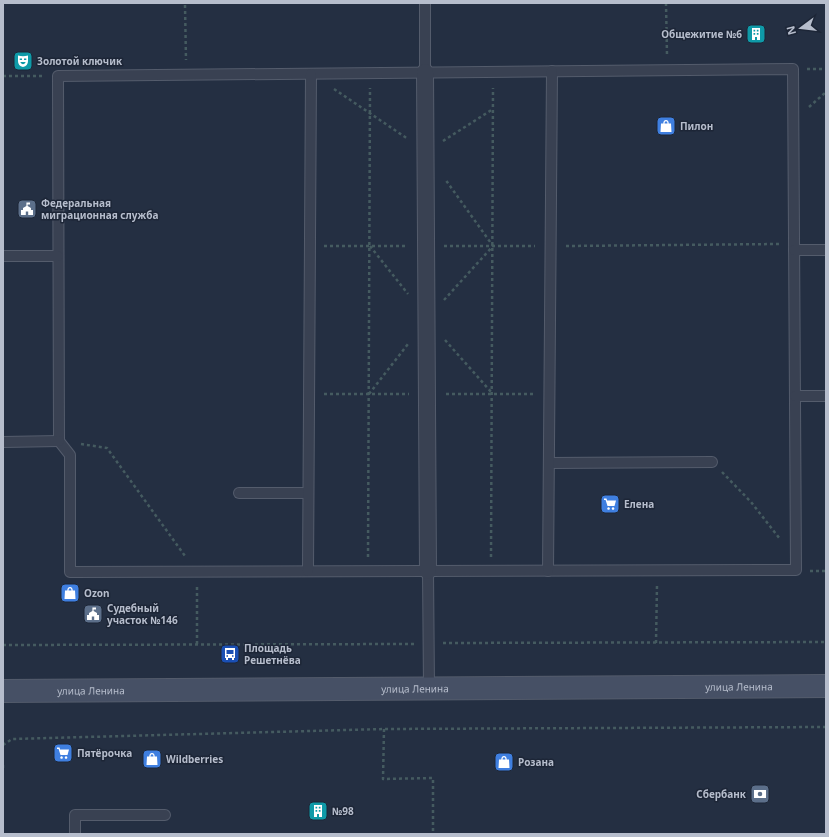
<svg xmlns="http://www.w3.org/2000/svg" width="829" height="837" viewBox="0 0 829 837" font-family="'Noto Sans',sans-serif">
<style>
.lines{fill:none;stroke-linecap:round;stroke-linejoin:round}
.service-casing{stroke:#545c6c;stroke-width:12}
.pedestrian-casing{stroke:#545c6c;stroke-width:18}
.secondary-casing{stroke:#545c6c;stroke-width:24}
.path{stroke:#455b60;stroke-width:2.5;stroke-dasharray:3 3;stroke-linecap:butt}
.service{stroke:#394152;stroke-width:10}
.pedestrian{stroke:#394152;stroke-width:16}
.secondary{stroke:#465065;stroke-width:22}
.labels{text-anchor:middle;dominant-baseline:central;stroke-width:3;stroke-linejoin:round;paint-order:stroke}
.poi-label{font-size:10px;font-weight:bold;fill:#b6bdcc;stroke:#1d2637;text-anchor:start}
.street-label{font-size:10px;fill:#b6bdcc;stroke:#1d2637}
</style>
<rect width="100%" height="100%" fill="#242f42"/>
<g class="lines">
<g class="service-casing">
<g id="service">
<polygon points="793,69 796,570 70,572 70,455 59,441 58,76"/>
<polyline points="425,72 425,3"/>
<polyline points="794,250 826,250"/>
<polyline points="3,256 58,256"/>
<polyline points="795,396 826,396"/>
<polyline points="3,442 59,441"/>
<polyline points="549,463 712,462"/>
<polyline points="239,493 308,493"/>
<polyline points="308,571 311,74"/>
<polyline points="428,571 429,688"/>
<polyline points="548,571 552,71"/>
<polyline points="75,834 75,815 165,815"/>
</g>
</g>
<g class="pedestrian-casing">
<polyline id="pedestrian" points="425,72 428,571"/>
</g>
<g class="secondary-casing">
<g id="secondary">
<path id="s1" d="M 3,691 L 826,686"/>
</g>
</g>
<g class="path">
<polyline points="666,3 667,55"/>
<polyline points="185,5 186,60"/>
<polyline points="807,69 826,69"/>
<polyline points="3,76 44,76"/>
<polyline points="334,89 408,139"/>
<polyline points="809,107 826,92"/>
<polyline points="443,141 493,109"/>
<polyline points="324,246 407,246"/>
<polyline points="370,246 408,294"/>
<polyline points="444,246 535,246"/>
<polyline points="566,246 779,244"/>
<polyline points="444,300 493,246 445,179"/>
<polyline points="445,340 492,393"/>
<polyline points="324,394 409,394"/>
<polyline points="369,394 408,344"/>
<polyline points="446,394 535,394"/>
<polyline points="81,444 107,448 185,556"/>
<polyline points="722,472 751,502 780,539"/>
<polyline points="368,557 370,88"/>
<polyline points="491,557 493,88"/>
<polyline points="810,571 826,571"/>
<polyline points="197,587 197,644"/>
<polyline points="443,643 826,642"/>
<polyline points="656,643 657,585"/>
<polyline points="3,645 414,644"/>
<polyline points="384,729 383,779 433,778 433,834"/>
<polyline points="3,745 12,739 384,729 826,727"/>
<polyline points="3,765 3,769"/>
</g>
<use href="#service" class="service"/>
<use href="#pedestrian" class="pedestrian"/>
<use href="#secondary" class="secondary"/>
</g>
<defs>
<g id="building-square" transform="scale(1)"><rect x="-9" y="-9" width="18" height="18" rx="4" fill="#0f9aa8" stroke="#1d2637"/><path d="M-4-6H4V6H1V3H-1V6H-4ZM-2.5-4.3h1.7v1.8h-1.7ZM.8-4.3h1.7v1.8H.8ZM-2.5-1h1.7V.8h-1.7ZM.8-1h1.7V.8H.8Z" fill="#fff"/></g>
<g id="theatre-square" transform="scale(1)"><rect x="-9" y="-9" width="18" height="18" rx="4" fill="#0f9aa8" stroke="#1d2637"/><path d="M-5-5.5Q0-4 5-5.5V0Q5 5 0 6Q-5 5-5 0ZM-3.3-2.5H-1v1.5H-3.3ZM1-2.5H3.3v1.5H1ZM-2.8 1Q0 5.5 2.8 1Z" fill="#fff"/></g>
<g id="shop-square" transform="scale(1)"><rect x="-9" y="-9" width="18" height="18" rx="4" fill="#3f7fe0" stroke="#1d2637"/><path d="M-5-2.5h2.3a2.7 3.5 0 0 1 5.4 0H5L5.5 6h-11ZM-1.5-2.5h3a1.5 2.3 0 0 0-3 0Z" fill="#fff"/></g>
<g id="civic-square" transform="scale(1)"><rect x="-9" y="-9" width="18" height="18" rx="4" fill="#5c6f8a" stroke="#1d2637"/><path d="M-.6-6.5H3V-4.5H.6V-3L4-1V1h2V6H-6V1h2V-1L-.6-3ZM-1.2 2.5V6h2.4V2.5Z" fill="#fff"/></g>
<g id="supermarket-square" transform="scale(1)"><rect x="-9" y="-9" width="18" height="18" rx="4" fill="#3f7fe0" stroke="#1d2637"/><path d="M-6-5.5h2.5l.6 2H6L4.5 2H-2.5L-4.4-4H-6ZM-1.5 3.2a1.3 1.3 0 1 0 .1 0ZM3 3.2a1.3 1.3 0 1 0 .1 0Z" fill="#fff"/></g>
<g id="bus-square" transform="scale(1)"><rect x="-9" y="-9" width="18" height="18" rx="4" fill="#1a4fb4" stroke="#1d2637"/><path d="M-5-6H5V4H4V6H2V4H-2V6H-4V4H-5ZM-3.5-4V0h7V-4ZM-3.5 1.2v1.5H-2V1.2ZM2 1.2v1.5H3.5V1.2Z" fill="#fff"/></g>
<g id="bank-square" transform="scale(1)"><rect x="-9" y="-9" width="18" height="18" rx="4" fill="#5c6f8a" stroke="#1d2637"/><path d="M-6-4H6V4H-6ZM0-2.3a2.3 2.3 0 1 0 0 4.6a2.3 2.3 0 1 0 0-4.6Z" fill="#fff"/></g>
</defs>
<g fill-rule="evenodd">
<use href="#building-square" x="756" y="34"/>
<use href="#theatre-square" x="23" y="61"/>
<use href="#shop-square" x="666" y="126"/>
<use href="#civic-square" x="27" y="209"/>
<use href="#supermarket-square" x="610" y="504"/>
<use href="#shop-square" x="70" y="593"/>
<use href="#civic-square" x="93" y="614"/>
<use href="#bus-square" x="230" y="654"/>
<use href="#supermarket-square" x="63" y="753"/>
<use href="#shop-square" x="152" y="759"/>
<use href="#shop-square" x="504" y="762"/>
<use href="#bank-square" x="760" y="794"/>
<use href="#building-square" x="318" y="811"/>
</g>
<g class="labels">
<g class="poi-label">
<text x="742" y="34" text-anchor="end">Общежитие №6</text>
<text x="37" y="61">Золотой ключик</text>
<text x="680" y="126">Пилон</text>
<text x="41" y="203">Федеральная<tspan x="41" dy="12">миграционная служба</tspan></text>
<text x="624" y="504">Елена</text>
<text x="84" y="593">Ozon</text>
<text x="107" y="608">Судебный<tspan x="107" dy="12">участок №146</tspan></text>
<text x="244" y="648">Площадь<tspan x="244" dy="12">Решетнёва</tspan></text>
<text x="77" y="753">Пятёрочка</text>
<text x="166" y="759">Wildberries</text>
<text x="518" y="762">Розана</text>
<text x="746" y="794" text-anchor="end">Сбербанк</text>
<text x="332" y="811">№98</text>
</g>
<g class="street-label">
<text stroke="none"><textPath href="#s1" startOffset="736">улица Ленина</textPath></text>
<text stroke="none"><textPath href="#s1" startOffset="412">улица Ленина</textPath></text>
<text stroke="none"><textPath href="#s1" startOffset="88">улица Ленина</textPath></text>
</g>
</g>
<rect width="829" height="837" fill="none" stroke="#b6bdcc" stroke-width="8"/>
<g transform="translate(801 28) rotate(255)" stroke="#1d2637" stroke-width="3" paint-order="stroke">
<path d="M0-3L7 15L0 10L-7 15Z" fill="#b6bdcc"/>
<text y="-6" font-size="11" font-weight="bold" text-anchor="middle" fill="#b6bdcc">N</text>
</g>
</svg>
